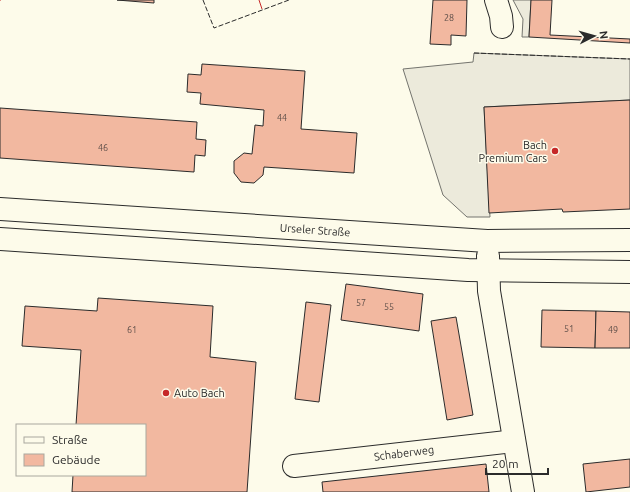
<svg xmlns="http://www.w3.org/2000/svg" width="630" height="492" viewBox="0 0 630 492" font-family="Ubuntu,sans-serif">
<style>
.parking{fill:#eceadb;stroke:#74746e}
.building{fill:#f2b8a0;stroke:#2b2b2b}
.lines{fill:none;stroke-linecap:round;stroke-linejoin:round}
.minor-casing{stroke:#2b2b2b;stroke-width:24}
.minor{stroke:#fdfbea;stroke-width:22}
.fence{stroke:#2b2b2b;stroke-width:1;stroke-dasharray:5 2;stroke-linecap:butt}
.power{stroke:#c62828;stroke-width:1;stroke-dasharray:14 3 2 3;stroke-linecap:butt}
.poi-dot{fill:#c62828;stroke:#fdfbea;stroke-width:1.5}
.labels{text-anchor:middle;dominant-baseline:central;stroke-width:3;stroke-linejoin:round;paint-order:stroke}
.number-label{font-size:9px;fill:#5d4e48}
.poi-label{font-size:11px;fill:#2b2b2b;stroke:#fdfbea;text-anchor:end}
.street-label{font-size:11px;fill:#2b2b2b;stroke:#fdfbea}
</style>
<rect width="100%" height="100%" fill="#fdfbea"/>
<g class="parking">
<polygon points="513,0 531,0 529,37 522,37 523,19"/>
<polygon points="474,53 630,59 630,100 484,107 490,217 467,217 443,195 403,69 473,62"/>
</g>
<g class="building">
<polygon points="117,0 154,0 154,3"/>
<polygon points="433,0 467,0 466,36 451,35 451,45 430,44"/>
<polygon points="531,0 552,0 550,35 630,39 630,43 529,37"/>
<polygon points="202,64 305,71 301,129 357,133 354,173 264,167 263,175 254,183 241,182 234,173 234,161 244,153 252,154 255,125 263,126 264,110 200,104 201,93 187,92 188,74 201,75"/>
<polygon points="630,100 630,209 563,212 562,209 489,213 484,107"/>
<polygon points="0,108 197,122 196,139 206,140 205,156 195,155 194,172 0,158"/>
<polygon points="346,284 423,294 419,331 341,320"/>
<polygon points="98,298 213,306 210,357 256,362 247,492 72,492 73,475 145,475 145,425 76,425 81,350 22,346 25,306 97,311"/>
<polygon points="306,302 331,305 319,402 295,399"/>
<polygon points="542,310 596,311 595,348 541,347"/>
<polygon points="596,311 630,312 630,348 595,348"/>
<polygon points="456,317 473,415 447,420 431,321"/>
<polygon points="630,459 630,487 586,492 583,464"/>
<polygon points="486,464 489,492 323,492 322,482"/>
</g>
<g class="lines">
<g class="minor-casing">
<g id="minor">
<polyline points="496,0 501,16 502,27"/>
<polyline points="0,209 487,241 630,240"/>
<polyline points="0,239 468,270 630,272"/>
<polyline points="488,256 489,291 523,492"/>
<polyline points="294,466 514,441"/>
</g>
</g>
<use href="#minor" class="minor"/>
<g class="fence">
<polyline points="203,0 214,28 289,0"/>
<polyline points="474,53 630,59"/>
</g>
<g class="power">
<polyline points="0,0 1,0"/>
<polyline points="259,0 262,9"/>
</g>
</g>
<g class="poi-dot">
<circle cx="555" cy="151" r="4"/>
<circle cx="166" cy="393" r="4"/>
</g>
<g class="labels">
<g class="number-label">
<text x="449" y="18">28</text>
<text x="282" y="118">44</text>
<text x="103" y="148">46</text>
<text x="361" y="303">57</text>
<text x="389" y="307">55</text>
<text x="569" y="329">51</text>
<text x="132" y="330">61</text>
<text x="613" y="330">49</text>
</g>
<g class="poi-label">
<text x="547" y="145">Bach<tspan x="547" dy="13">Premium Cars</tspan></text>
<text x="174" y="393" text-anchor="start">Auto Bach</text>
</g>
<g class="street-label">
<text transform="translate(315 230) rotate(4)">Urseler Straße</text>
<text transform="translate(404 453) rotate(-7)">Schaberweg</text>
</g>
</g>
<rect x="16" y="424" width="130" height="52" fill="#fdfbea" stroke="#a9a89e"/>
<rect x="24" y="437" width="20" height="6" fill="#fdfbea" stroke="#a9a89e"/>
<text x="52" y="444" font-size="12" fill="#2b2b2b">Straße</text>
<rect x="24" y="454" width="20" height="12" fill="#f2b8a0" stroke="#a9a89e"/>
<text x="52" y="464" font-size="12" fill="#2b2b2b">Gebäude</text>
<g transform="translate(594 36) rotate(84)" stroke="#fdfbea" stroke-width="3" paint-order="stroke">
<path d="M0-3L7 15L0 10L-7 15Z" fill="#2b2b2b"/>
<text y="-6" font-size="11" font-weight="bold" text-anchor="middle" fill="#2b2b2b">N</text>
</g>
<path d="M486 468v6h62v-6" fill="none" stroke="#2b2b2b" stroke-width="2"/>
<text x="492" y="468" font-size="12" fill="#2b2b2b" stroke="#fdfbea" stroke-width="3" paint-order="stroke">20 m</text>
</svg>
